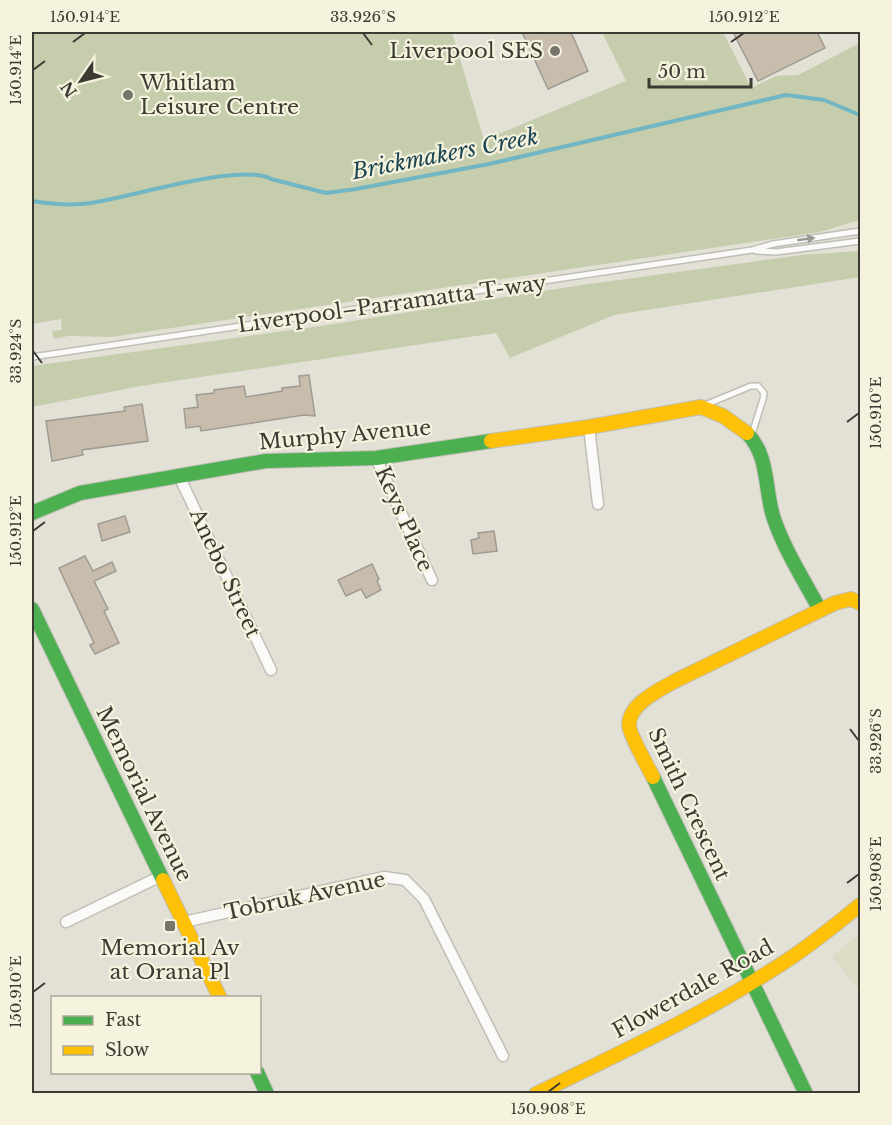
<svg xmlns="http://www.w3.org/2000/svg" width="892" height="1125" viewBox="0 0 892 1125" font-family="'Libre Baskerville',serif">
<style>
.built{fill:#dddac6}
.green{fill:#c5cdac}
.lines{fill:none;stroke-linecap:round;stroke-linejoin:round}
.stream{stroke:#72b6c3;stroke-width:4}
.building{fill:#c8bdac;stroke:#9f9b93;stroke-width:1.5}
.lane-casing{stroke:#c0bfb6;stroke-width:8}
.street-casing{stroke:#c0bfb6;stroke-width:13}
.fast-casing{stroke:#c0bfb6;stroke-width:16}
.slow-casing{stroke:#c0bfb6;stroke-width:16}
.lane{stroke:#fbfaf9;stroke-width:5}
.street{stroke:#fbfaf9;stroke-width:10}
.fast{stroke:#4caf50;stroke-width:14}
.slow{stroke:#ffc107;stroke-width:14}
.oneway{fill:#9c9a96}
.ticks{fill:none;stroke:#3c3b33;stroke-width:2}
.poi-dot{fill:#76756c;stroke:#f5f2de;stroke-width:2}
.labels{text-anchor:middle;dominant-baseline:central;stroke-width:4.5;stroke-linejoin:round;paint-order:stroke}
.poi-label{font-size:21px;fill:#3c3b33;stroke:#f5f2de;text-anchor:end}
.street-label{font-size:21px;fill:#3c3b33;stroke:#f5f2de}
.water-label{font-size:22px;font-style:italic;fill:#1c4752;stroke:#f5f2de}
.neatline{fill:none;stroke:#3c3b33;stroke-width:2}
.ticks-label{font-size:15px;text-anchor:middle;fill:#3c3b33}
</style>
<rect width="100%" height="100%" fill="#e3e1d6"/>
<polygon class="built" points="860,933 860,991 832,957"/>
<g class="green">
<polygon points="32,32 452,32 484,140 626,81 602,32 723,32 751,88 776,76 798,75 860,43 860,199 858,199 860,220 820,232 111,337 68,336 54,339 52,331 62,330 61,319 32,324"/>
<polygon points="860,251 860,277 614,315 510,358 496,333 141,386 32,407 32,366 321,326 582,285 802,255"/>
</g>
<g class="lines">
<path class="stream" d="M 32,201 C 51,204 71,206 91,203 C 128,198 241,162 271,179 L 326,193 L 356,189 L 489,164 L 786,95 L 824,100 L 860,115"/>
</g>
<g class="building">
<polygon points="522,32 571,32 588,71 548,89"/>
<polygon points="733,32 817,32 825,48 758,81"/>
<polygon points="309,375 315,416 304,415 201,431 200,426 186,428 184,409 198,407 196,395 214,393 214,390 244,386 246,397 282,391 282,388 300,386 299,376"/>
<polygon points="142,404 148,441 82,450 83,455 52,461 46,421 125,411 124,407"/>
<polygon points="125,516 130,532 102,541 98,524"/>
<polygon points="494,531 497,551 473,554 471,540 479,538 478,533"/>
<polygon points="85,556 93,571 112,562 116,571 94,581 108,609 104,611 119,643 95,654 90,645 94,643 59,568"/>
<polygon points="372,564 379,579 377,581 381,590 366,598 361,589 346,596 338,580"/>
</g>
<g class="lines">
<g class="lane-casing">
<g id="lane">
<polyline points="756,251 776,252 860,241"/>
<polyline points="32,357 752,250 773,244 860,231"/>
<polyline points="705,405 751,386 758,386 764,393 763,399 752,434"/>
</g>
</g>
<g class="street-casing">
<g id="street">
<polyline points="589,427 598,504"/>
<polyline points="376,458 432,580"/>
<polyline points="179,476 271,670"/>
<polyline points="66,922 161,876"/>
<polyline points="184,922 384,877 405,880 424,899 503,1056"/>
</g>
</g>
<g class="fast-casing">
<g id="fast">
<path d="M 747,433 C 770,457 764,490 774,519 C 785,551 804,580 820,610"/>
<polyline points="32,513 80,493 266,461 376,458 491,441"/>
<polyline points="32,609 163,880"/>
<polyline points="653,777 806,1094"/>
<polyline points="257,1072 267,1094"/>
</g>
</g>
<g class="slow-casing">
<g id="slow">
<polyline points="491,441 589,427 701,407 723,416 747,433"/>
<path d="M 653,777 C 648,767 629,734 629,725 C 629,704 659,690 675,681 L 835,603 L 851,599 L 860,603"/>
<polyline points="163,880 220,998"/>
<path d="M 536,1094 C 620,1053 705,1014 783,963 C 810,946 835,925 860,905"/>
</g>
</g>
<use href="#lane" class="lane"/>
<use href="#street" class="street"/>
<use href="#fast" class="fast"/>
<use href="#slow" class="slow"/>
</g>
<defs><path id="oneway-solid" d="M-6-.8H1V-3.2L6.5 0L1 3.2V.8H-6Z" transform="scale(1.5)"/></defs>
<use class="oneway" href="#oneway-solid" transform="translate(806 239) rotate(-8)"/>
<path class="ticks" d="M 363,33 L 372,45M 73,42 L 85,33M 731,42 L 744,33M 33,70 L 45,61M 33,351 L 42,363M 847,422 L 859,413M 33,531 L 45,522M 850,729 L 859,741M 847,883 L 859,874M 33,992 L 45,983M 548,1092 L 560,1083"/>
<g class="poi-dot">
<circle cx="555" cy="51" r="6"/>
<circle cx="128" cy="95" r="6"/>
<rect x="164" y="920" width="12" height="12" rx="3"/>
</g>
<g class="labels">
<g class="poi-label">
<text x="543" y="51">Liverpool SES</text>
<text x="140" y="83" text-anchor="start">Whitlam<tspan x="140" dy="24">Leisure Centre</tspan></text>
<text x="170" y="948" text-anchor="middle">Memorial Av<tspan x="170" dy="24">at Orana Pl</tspan></text>
</g>
<g class="street-label">
<text transform="translate(392 304) rotate(-8)">Liverpool–Parramatta T-way</text>
<text transform="translate(345 435) rotate(-5)">Murphy Avenue</text>
<text transform="translate(404 519) rotate(66)">Keys Place</text>
<text transform="translate(225 573) rotate(65)">Anebo Street</text>
<text transform="translate(144 794) rotate(64)">Memorial Avenue</text>
<text transform="translate(689 804) rotate(65)">Smith Crescent</text>
<text transform="translate(305 896) rotate(-12)">Tobruk Avenue</text>
<text transform="translate(693 989) rotate(-29)">Flowerdale Road</text>
</g>
<g class="water-label">
<text transform="translate(445 154) rotate(-11)">Brickmakers Creek</text>
</g>
</g>
<rect width="892" height="1125" fill="none" stroke="#f5f2de" stroke-width="66"/>
<rect x="51" y="996" width="210" height="78" fill="#f5f2de" stroke="#aba99a" stroke-width="1.5"/>
<rect x="63" y="1016" width="30" height="9" fill="#4caf50" stroke="#aba99a" stroke-width="1.5"/>
<text x="105" y="1026" font-size="18" fill="#3c3b33">Fast</text>
<rect x="63" y="1046" width="30" height="9" fill="#ffc107" stroke="#aba99a" stroke-width="1.5"/>
<text x="105" y="1056" font-size="18" fill="#3c3b33">Slow</text>
<g transform="translate(81 81) rotate(235)" stroke="#f5f2de" stroke-width="4.5" paint-order="stroke">
<path d="M0-4.5L10 22L0 15L-10 22Z" fill="#3c3b33"/>
<text y="-9" font-size="16" font-weight="bold" text-anchor="middle" fill="#3c3b33">N</text>
</g>
<path d="M649 78v9h102v-9" fill="none" stroke="#3c3b33" stroke-width="3"/>
<text x="658" y="78" font-size="18" fill="#3c3b33" stroke="#f5f2de" stroke-width="4.5" paint-order="stroke">50 m</text>
<rect x="33" y="33" width="826" height="1059" class="neatline"/>
<g class="ticks-label">
<text x="85" y="22">150.914°E</text>
<text x="363" y="22">33.926°S</text>
<text x="744" y="22">150.912°E</text>
<text transform="translate(16 70) rotate(-90)" y="5">150.914°E</text>
<text transform="translate(16 351) rotate(-90)" y="5">33.924°S</text>
<text transform="translate(876 413) rotate(-90)" y="5">150.910°E</text>
<text transform="translate(16 531) rotate(-90)" y="5">150.912°E</text>
<text transform="translate(876 741) rotate(-90)" y="5">33.926°S</text>
<text transform="translate(876 874) rotate(-90)" y="5">150.908°E</text>
<text transform="translate(16 992) rotate(-90)" y="5">150.910°E</text>
<text x="548" y="1114">150.908°E</text>
</g>
</svg>
